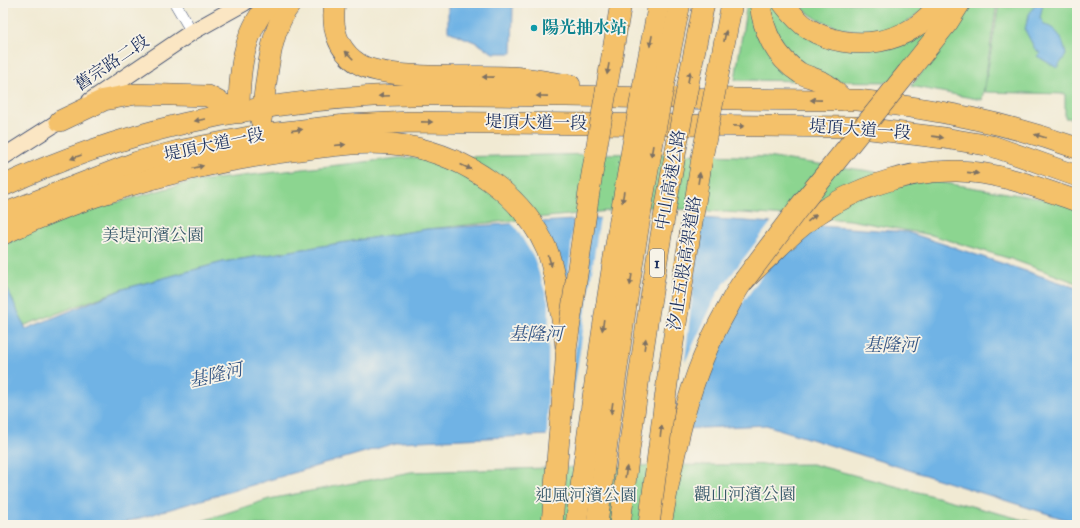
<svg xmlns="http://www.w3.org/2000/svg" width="1080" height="528" viewBox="0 0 1080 528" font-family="'IM FELL DW Pica','Noto Serif TC',serif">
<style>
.green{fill:#8cd590;stroke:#548277}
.water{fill:#70b3e5;stroke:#4671a2}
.pier{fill:#f1ead3}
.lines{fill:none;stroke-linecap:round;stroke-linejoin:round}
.street-casing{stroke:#3b4b70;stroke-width:12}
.secondary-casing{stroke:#3b4b70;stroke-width:18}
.highway-casing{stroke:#3b4b70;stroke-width:22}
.street{stroke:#fff;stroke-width:11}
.secondary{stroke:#fbe6c3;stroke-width:16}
.highway{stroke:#f4c16a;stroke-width:21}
.highway-bridge-casing{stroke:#3b4b70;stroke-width:22;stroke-linecap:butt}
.highway-bridge{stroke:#f4c16a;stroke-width:21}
.oneway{fill:#7d7163}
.culture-dot{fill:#0f9aa8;stroke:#f7f3e8;stroke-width:1.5}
.labels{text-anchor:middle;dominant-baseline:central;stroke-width:3.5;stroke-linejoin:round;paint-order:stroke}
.shield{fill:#f7f3e8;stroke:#5d6a87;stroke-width:1}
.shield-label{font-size:16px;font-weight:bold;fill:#1b2f5e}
.culture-label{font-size:17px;font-weight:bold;fill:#0d838f;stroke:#f7f3e8;text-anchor:start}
.street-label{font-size:17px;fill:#1b2f5e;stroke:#f7f3e8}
.park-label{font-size:17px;fill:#37586a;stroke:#f7f3e8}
.water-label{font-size:18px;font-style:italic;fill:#355786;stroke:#f7f3e8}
</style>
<rect width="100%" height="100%" fill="#f7f3e8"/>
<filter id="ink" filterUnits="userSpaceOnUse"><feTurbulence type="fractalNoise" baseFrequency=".025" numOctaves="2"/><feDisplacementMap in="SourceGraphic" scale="8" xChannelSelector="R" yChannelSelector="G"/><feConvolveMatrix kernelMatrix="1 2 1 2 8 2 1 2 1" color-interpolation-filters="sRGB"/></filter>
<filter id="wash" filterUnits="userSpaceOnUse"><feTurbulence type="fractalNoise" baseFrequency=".012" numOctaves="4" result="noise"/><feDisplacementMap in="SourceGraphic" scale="16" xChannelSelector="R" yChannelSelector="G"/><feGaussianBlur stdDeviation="0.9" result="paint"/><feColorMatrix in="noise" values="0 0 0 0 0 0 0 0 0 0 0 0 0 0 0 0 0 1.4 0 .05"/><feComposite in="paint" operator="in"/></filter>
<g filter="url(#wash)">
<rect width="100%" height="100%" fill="#f1ead3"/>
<g class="green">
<polygon points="747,3 785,3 834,40 945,20 892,82 735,80"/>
<path d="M 798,3 L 934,3 C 922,10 910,22 897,27 C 869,39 817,28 798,3 Z"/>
<polygon points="973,3 997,3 982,100 911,86 951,36"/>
<polygon points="999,3 1077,3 1077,118 1065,118 1065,94 984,92"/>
<polygon points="653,153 766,157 863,170 1057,201 1077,208 1077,283 1011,259 931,235 850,220 648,207 427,229 223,262 123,289 12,330 3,335 3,246 15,239 86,211 190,182 399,158"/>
<polygon points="812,464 1043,525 190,525 269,499 411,472 616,466"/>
</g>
<g class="water">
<polygon points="448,3 513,3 512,53 493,53 477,43 448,31"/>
<path d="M 1036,3 L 1043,3 L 1040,18 L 1045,25 C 1059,29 1064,42 1066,55 L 1057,68 L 1037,56 L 1040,53 L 1035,49 L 1025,30 L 1028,16 Z"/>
<polygon points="655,215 907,232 1077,288 1077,523 766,425 399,442 116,525 3,525 3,279 26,329 123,289 223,262 427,229"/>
</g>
<polygon class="pier" points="655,213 701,216 685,362 718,292 772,221 790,222 764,273 722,332 686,431 547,437 549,304 534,258 516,228 510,222 528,221 566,299 574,218 587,217 568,430 600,217"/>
</g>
<g filter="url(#ink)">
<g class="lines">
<g class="street-casing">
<polyline id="street" points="175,3 192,32"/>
</g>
<g class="secondary-casing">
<g id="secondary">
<polyline points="90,101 192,32 244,3"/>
<polyline points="3,157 69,115"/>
</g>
</g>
<g class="highway-casing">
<g id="highway">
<path d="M 335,3 C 331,27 337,50 359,64 C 387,81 476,75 512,77 C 531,78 551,83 570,85"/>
<path d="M 760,3 C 763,31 775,57 800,73 C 808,77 818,79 826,84 C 832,88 838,95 844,100"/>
<path d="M 783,3 C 790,12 799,23 809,29 C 850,54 912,45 939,3"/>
<polyline points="908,72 948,22 960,3"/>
<path d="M 261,120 C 267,84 268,31 291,3"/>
<path d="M 60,121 L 104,100 L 136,94 L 208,96 L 239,113 C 239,73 242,35 269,3"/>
<path d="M 3,186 C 118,132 247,103 374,96 C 438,93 502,96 566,96 C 663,98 761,100 858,100 C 936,109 1003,122 1077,148"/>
<polyline points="3,214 137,162 178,151 259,135 346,125 411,122 854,127 944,138 992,146 1077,176"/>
<path d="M 3,234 C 98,189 203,161 307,149 C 340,145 374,140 408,146 C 466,157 523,194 547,250 C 553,265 555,282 558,297 C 561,314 565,332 566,349 C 567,368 563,388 562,406 C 558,446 555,485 552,525"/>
<path d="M 661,525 C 674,451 688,377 726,311 C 731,302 736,291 742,283 C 747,277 754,271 760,265 C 774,252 787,238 802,226 C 844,191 902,170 957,171 C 999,172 1039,188 1077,201"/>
</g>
</g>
<use href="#street" class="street"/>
<use href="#secondary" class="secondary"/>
<use href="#highway" class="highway"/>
<g class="highway-bridge-casing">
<g id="highway-bridge">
<polyline points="742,283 800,206 908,72"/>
<polyline points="566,350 589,192 621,3"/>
<path d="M 576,525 C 598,350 625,176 659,3"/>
<path d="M 597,525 C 617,351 644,174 680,3"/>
<path d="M 620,525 C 640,350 669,176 704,3"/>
<polyline points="649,525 669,368 702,158 732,3"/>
</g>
</g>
<use href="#highway-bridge" class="highway-bridge"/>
</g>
<defs><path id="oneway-solid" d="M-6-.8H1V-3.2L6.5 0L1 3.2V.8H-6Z"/></defs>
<g class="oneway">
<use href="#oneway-solid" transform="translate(725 36) rotate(-79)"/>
<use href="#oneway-solid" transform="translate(651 41) rotate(101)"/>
<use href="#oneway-solid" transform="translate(349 55) rotate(-135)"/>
<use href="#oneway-solid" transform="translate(608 69) rotate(100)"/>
<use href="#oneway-solid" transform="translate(488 77) rotate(-179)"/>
<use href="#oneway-solid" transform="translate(689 77) rotate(-79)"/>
<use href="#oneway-solid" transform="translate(384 96) rotate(178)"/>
<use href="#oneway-solid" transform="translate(542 96) rotate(-179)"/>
<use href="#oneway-solid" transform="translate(816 100) rotate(-179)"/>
<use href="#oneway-solid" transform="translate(200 120) rotate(169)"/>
<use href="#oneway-solid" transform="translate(427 122) rotate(1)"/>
<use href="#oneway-solid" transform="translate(739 126) rotate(1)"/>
<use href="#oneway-solid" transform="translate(297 130) rotate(-6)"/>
<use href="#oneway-solid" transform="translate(1040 136) rotate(-164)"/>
<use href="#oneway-solid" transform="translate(938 137) rotate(8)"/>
<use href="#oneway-solid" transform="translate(340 145) rotate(-5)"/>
<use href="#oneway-solid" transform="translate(652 151) rotate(99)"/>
<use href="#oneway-solid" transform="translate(76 157) rotate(160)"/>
<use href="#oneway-solid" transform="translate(198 167) rotate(-14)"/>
<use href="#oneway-solid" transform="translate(466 167) rotate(25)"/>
<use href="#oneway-solid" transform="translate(973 173) rotate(6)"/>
<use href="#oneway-solid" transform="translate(699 178) rotate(-81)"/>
<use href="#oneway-solid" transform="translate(623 197) rotate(99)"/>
<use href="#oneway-solid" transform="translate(812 218) rotate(-39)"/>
<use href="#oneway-solid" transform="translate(550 261) rotate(74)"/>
<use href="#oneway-solid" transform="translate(631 280) rotate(99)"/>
<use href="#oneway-solid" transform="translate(603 325) rotate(98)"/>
<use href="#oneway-solid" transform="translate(645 344) rotate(-82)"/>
<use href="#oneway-solid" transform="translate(612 408) rotate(98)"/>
<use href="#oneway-solid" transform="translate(661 431) rotate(-83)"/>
<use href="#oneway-solid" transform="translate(626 472) rotate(-82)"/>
</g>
</g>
<circle class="culture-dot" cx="534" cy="28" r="4"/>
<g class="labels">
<rect class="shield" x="650" y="249" width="14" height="28" rx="3"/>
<g class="shield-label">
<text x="657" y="263">1</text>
</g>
<g class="culture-label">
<text x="542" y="28">陽光抽水站</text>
</g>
<g class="street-label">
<text transform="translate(112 63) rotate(-34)">舊宗路二段</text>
<text transform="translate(536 123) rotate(1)">堤頂大道一段</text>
<text transform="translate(860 130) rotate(4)">堤頂大道一段</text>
<text transform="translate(214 145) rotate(-12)">堤頂大道一段</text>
<text transform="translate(671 180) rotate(-80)">中山高速公路</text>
<text transform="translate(685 263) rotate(-81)">汐止五股高架道路</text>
</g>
<g class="park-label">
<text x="153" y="236">美堤河濱公園</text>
<text x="745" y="495">觀山河濱公園</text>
<text x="586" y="496">迎風河濱公園</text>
</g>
<g class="water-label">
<text x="536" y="335">基隆河</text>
<text x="891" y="346">基隆河</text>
<text transform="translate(216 376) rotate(-13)">基隆河</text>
</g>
</g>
<rect width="1080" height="528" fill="none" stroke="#f7f3e8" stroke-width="16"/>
</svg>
